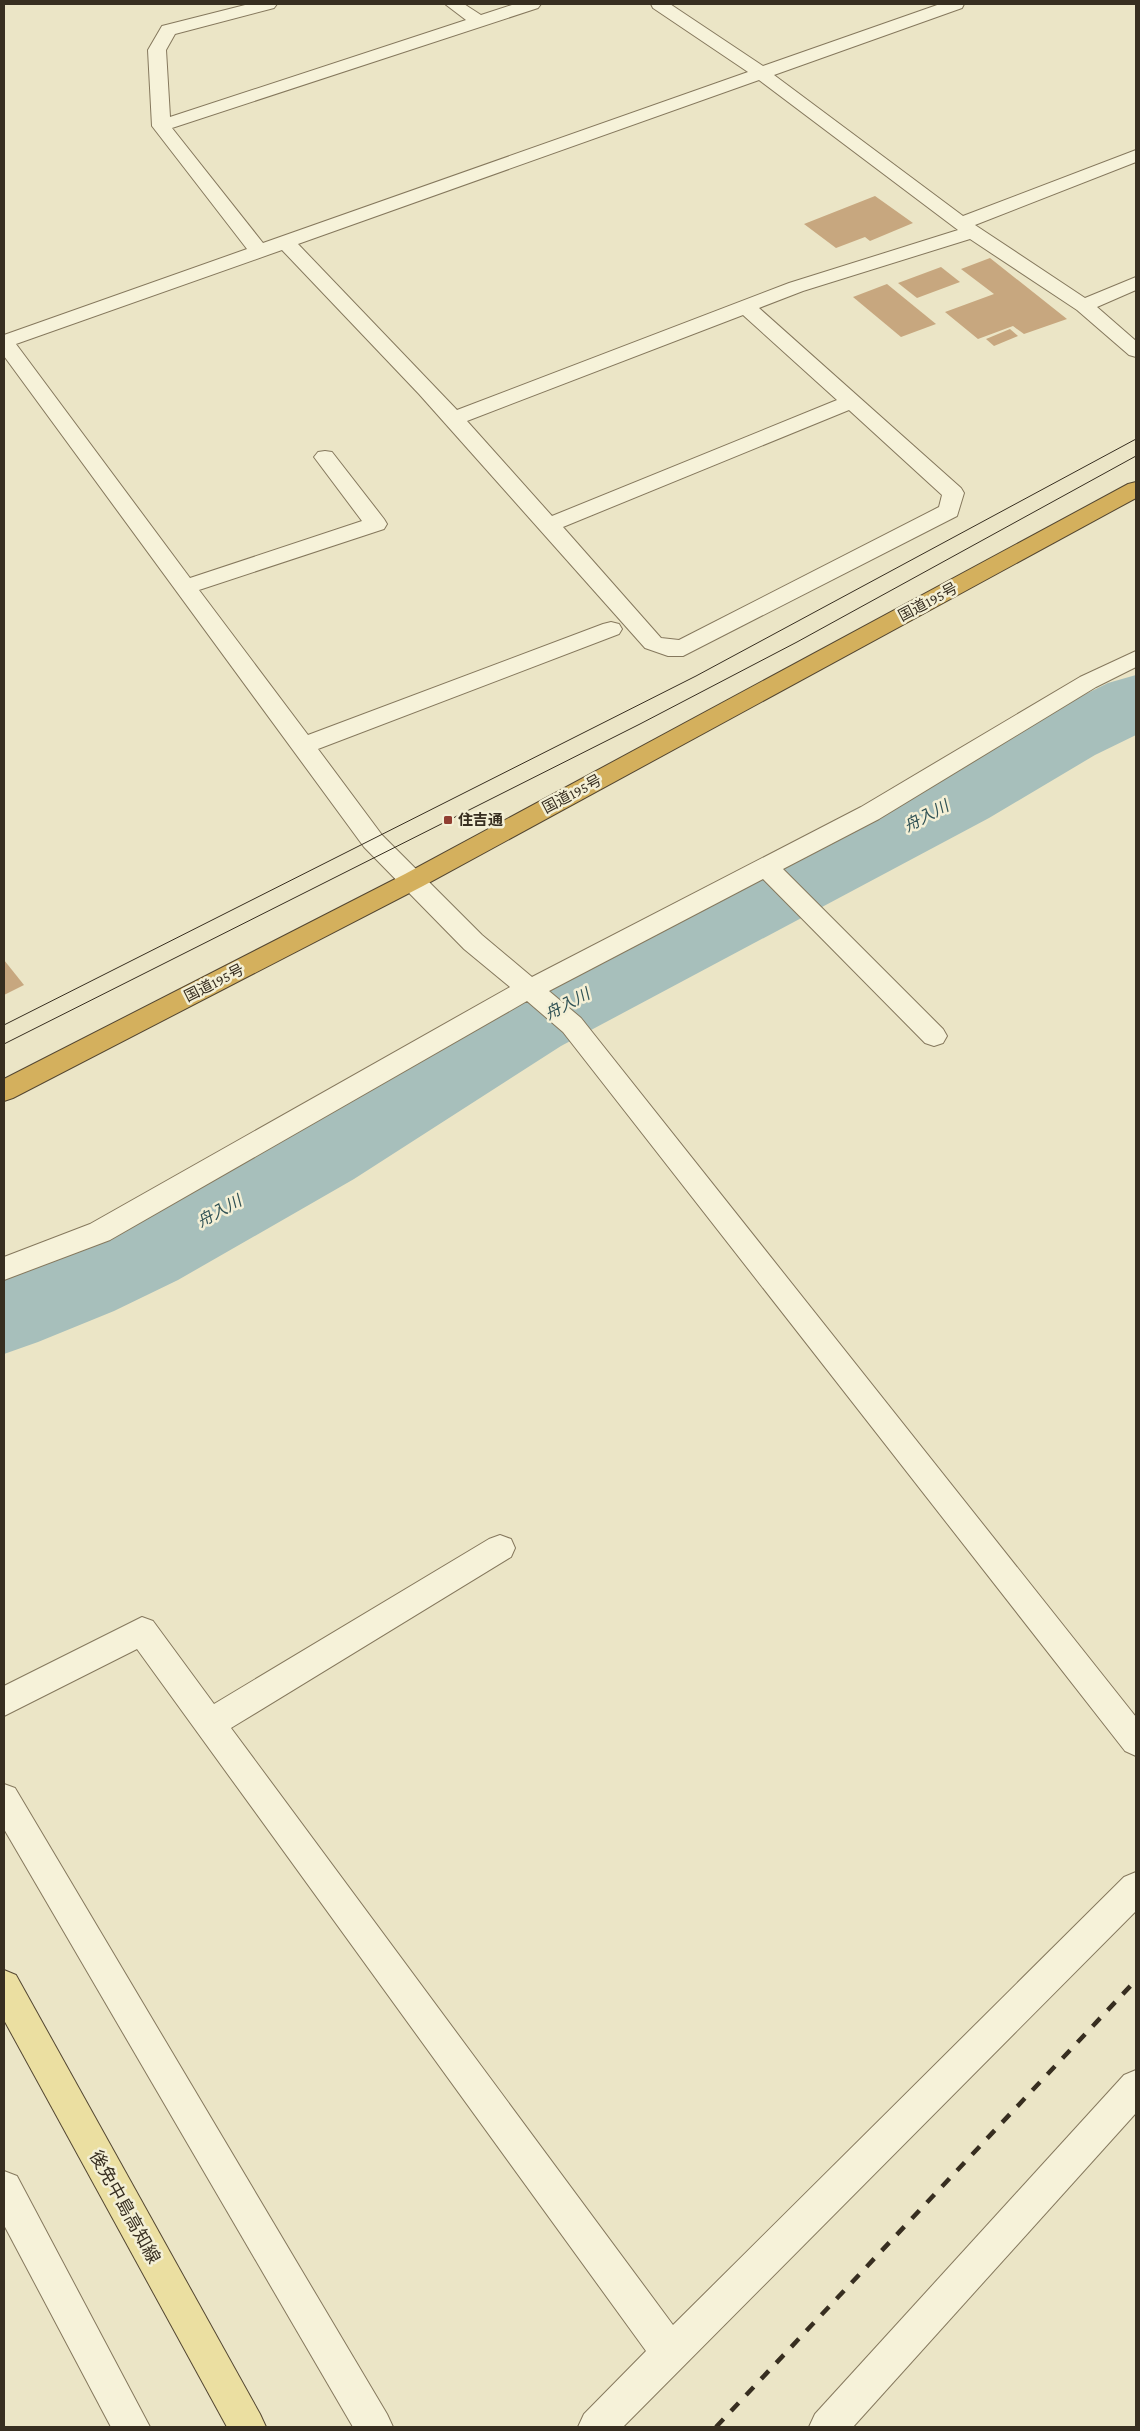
<svg xmlns="http://www.w3.org/2000/svg" width="1140" height="2431" viewBox="0 0 1140 2431" font-family="'Crimson Pro','Noto Sans JP',serif">
<style>
.lines{fill:none;stroke-linecap:round;stroke-linejoin:round}
.river{fill:#a7bfbb;fill-rule:evenodd}
.building{fill:#c7a77f}
.minor-casing{stroke:#85785d;stroke-width:2}
.major-casing{stroke:#534631;stroke-width:2}
.highway-casing{stroke:#534631;stroke-width:2}
.minor{fill:#f6f2d9;fill-rule:evenodd}
.major{fill:#ebdfa1;fill-rule:evenodd}
.highway{fill:#d4b05d;fill-rule:evenodd}
.tram{stroke:#372e20;stroke-width:1}
.rail{stroke:#372e20;stroke-width:4.5;stroke-dasharray:11 11;stroke-linecap:butt}
.poi-dot{fill:#903e31;stroke:#f3efd5;stroke-width:2}
.labels{text-anchor:middle;dominant-baseline:central;stroke-width:5;stroke-linejoin:round;paint-order:stroke}
.street-label{font-size:15px;fill:#372e20;stroke:#f3efd5}
.poi-label{font-size:15px;font-weight:bold;fill:#372e20;stroke:#f3efd5;text-anchor:start}
.water-label{font-size:16px;font-style:italic;fill:#305255;stroke:#f3efd5}
.near-street-label{font-size:18px;fill:#372e20;stroke:#f3efd5}
</style>
<rect width="100%" height="100%" fill="#ebe5c6"/>
<g class="lines">
<polygon class="river" points="1136,675 1136,735 1095,755 989,818 561,1046 354,1179 178,1280 114,1311 38,1342 4,1354 4,1272 110,1226 288,1129 499,1000 931,778 1039,717 1108,683"/>
</g>
<g class="building">
<polygon points="875,196 913,223 870,241 865,237 836,248 804,224"/>
<polygon points="990,258 1067,319 1024,334 1013,326 978,339 945,312 994,294 961,269"/>
<polygon points="941,267 960,282 917,298 898,283"/>
<polygon points="887,284 936,324 901,337 853,297"/>
<polygon points="1010,329 1018,336 994,346 986,339"/>
<polygon points="4,960 24,985 4,995"/>
</g>
<g class="lines">
<g class="minor-casing">
<g id="minor">
<path d="M 249,4 L 277,4 L 274,8 L 175,34 L 166,50 L 170,117 L 466,20 L 445,4 L 464,4 L 481,15 L 515,4 L 541,4 L 538,8 L 172,128 L 263,243 L 748,72 L 653,8 L 651,4 L 670,4 L 763,66 L 940,4 L 964,4 L 962,8 L 774,75 L 963,216 L 1136,150 L 1136,162 L 975,225 L 1085,298 L 1136,277 L 1136,290 L 1097,307 L 1136,341 L 1136,357 L 1129,355 L 1077,310 L 970,239 L 803,291 L 759,308 L 961,488 L 964,493 L 957,516 L 683,656 L 668,656 L 645,648 L 419,394 L 282,250 L 16,344 L 190,578 L 362,521 L 314,457 L 318,452 L 325,451 L 332,452 L 384,519 L 387,524 L 384,529 L 199,590 L 308,735 L 603,624 L 611,622 L 619,624 L 622,629 L 619,634 L 318,749 L 382,835 L 482,935 L 532,977 L 861,807 L 1080,677 L 1136,651 L 1136,667 L 1096,687 L 879,819 L 783,869 L 943,1029 L 947,1036 L 943,1043 L 934,1046 L 925,1043 L 763,879 L 549,991 L 581,1018 L 1136,1717 L 1136,1756 L 1125,1751 L 563,1032 L 527,1001 L 110,1240 L 4,1280 L 4,1257 L 90,1224 L 510,987 L 464,949 L 364,847 L 4,356 L 4,335 L 247,249 L 152,126 L 148,50 L 162,26 ZM 759,80 L 958,230 L 789,283 L 457,410 L 298,244 ZM 743,315 L 837,400 L 552,516 L 467,421 ZM 849,410 L 942,495 L 939,507 L 679,640 L 661,638 L 563,527 Z"/>
<polygon points="500,1535 511,1539 515,1548 511,1557 231,1728 673,2325 1124,1877 1136,1872 1136,1911 623,2427 578,2427 584,2414 646,2351 137,1649 4,1716 4,1686 142,1617 153,1621 214,1704 489,1539"/>
<polygon points="4,1784 15,1788 387,2414 393,2427 353,2427 4,1829"/>
<polygon points="1136,2070 1136,2113 853,2427 809,2427 815,2414 1124,2075"/>
<polygon points="4,2171 17,2176 150,2427 111,2427 4,2225"/>
</g>
</g>
<g class="major-casing">
<polygon id="major" points="4,1970 16,1975 260,2414 266,2427 227,2427 4,2020"/>
</g>
<g class="highway-casing">
<polygon id="highway" points="1136,482 1136,498 423,886 13,1098 4,1101 4,1079 405,874 1128,484"/>
</g>
<use href="#minor" class="minor"/>
<use href="#major" class="major"/>
<use href="#highway" class="highway"/>
<g class="tram">
<polyline points="4,1025 696,676 1136,439"/>
<polyline points="4,1044 640,724 797,642 1136,456"/>
</g>
<polyline class="rail" points="716,2427 1136,1980"/>
</g>
<rect class="poi-dot" x="443" y="815" width="10" height="10" rx="2.5"/>
<g class="labels">
<g class="street-label">
<text transform="translate(928 602) rotate(-28)">国道195号</text>
<text transform="translate(572 794) rotate(-28)">国道195号</text>
<text transform="translate(214 983) rotate(-27)">国道195号</text>
</g>
<g class="poi-label">
<text x="458" y="820">住吉通</text>
</g>
<g class="water-label">
<text transform="translate(926 816) rotate(-28)">舟入川</text>
<text transform="translate(567 1004) rotate(-28)">舟入川</text>
<text transform="translate(219 1211) rotate(-29)">舟入川</text>
</g>
<g class="near-street-label">
<text transform="translate(125 2207) rotate(61)">後免中島高知線</text>
</g>
</g>
<rect width="1140" height="2431" fill="none" stroke="#372e20" stroke-width="10"/>
</svg>
